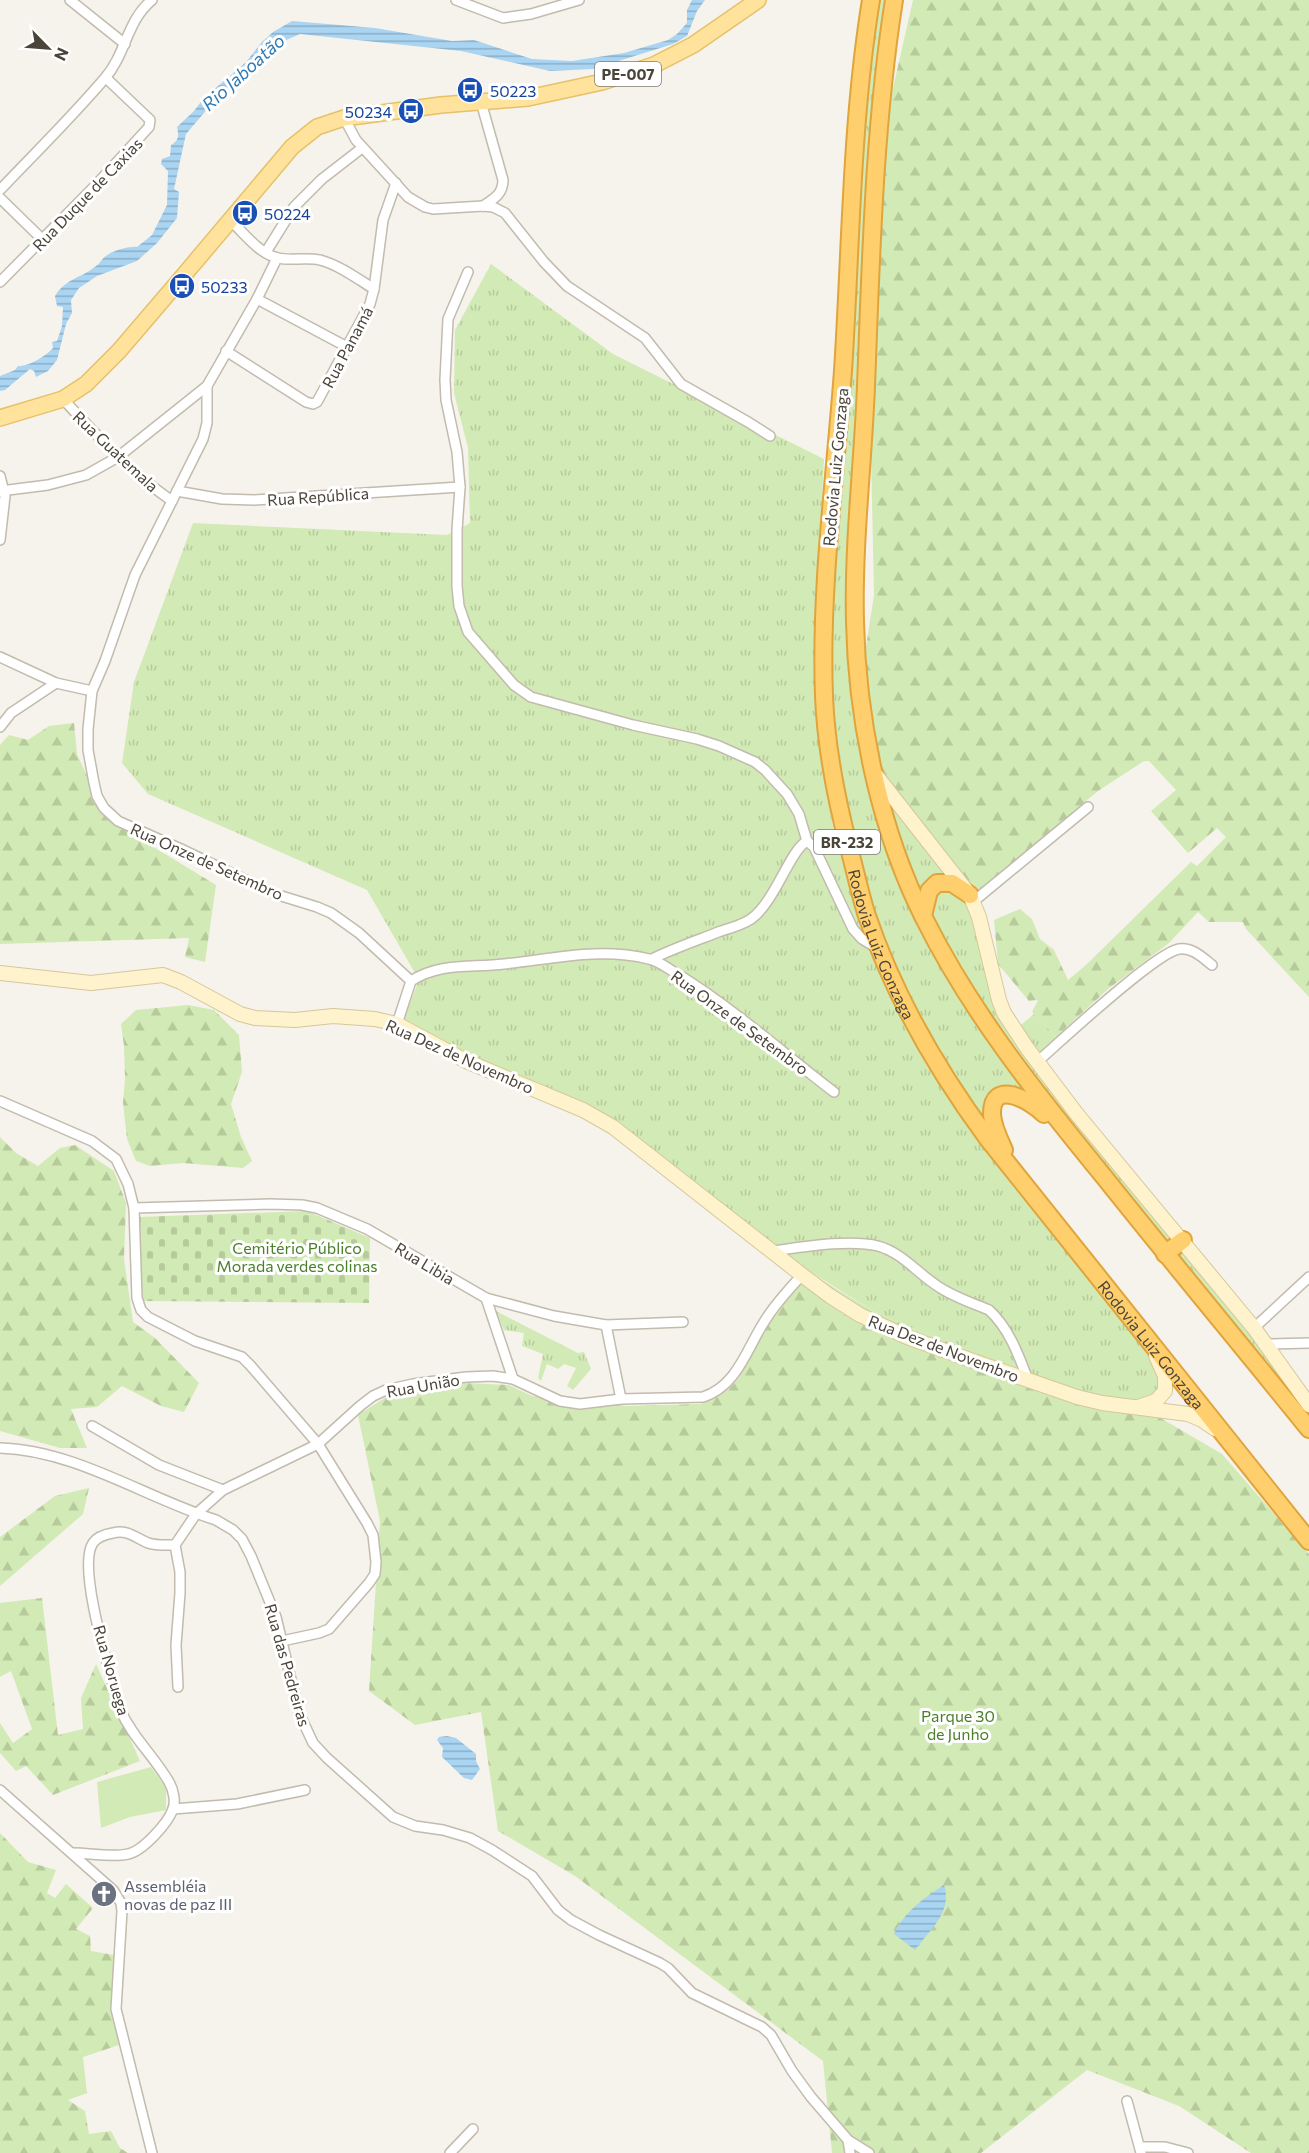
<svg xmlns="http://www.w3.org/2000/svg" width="1309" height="2153" viewBox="0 0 1309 2153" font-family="Commissioner,sans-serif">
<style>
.grass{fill:url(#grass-tufts)}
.forest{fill:url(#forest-firs)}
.cemetery{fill:url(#cemetery-stones)}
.garden{fill:#d2eab5}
.water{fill:url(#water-rules)}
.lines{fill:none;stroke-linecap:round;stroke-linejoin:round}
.street-casing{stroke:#c2bbae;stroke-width:12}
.secondary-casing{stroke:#d6c79b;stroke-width:16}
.primary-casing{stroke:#e6c16a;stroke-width:18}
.highway-casing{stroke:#e0a43c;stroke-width:20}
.street{stroke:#fff;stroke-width:9}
.secondary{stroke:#fff3cd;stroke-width:14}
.primary{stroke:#ffe39c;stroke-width:15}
.highway{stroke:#ffcf6e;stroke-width:16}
.labels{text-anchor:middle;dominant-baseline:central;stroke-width:6;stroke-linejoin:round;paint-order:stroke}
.shield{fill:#fff;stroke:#817c74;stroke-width:1.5}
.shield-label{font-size:15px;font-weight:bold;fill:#4b4439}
.transit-label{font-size:16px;fill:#164399;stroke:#fff;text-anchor:start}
.street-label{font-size:16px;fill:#4b4439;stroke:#fff}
.park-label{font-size:16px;fill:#4a7f2a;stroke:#fff}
.worship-label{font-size:16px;fill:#5b616d;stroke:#fff;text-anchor:start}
.water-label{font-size:18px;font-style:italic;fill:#2e7ab2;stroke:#fff}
</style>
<defs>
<pattern id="grass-tufts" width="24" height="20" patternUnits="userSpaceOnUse" patternTransform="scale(1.5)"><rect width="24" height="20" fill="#d2eab5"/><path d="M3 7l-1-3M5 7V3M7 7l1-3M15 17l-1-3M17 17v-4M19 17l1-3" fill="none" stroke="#b6ca9c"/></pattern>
<pattern id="forest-firs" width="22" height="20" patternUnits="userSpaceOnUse" patternTransform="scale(1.5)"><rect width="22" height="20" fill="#d2eab5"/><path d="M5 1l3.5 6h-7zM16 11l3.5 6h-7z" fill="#b6ca9c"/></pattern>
<pattern id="cemetery-stones" width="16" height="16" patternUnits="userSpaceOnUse" patternTransform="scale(1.5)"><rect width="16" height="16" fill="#d2eab5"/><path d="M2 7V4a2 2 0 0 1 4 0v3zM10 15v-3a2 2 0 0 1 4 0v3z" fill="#b6ca9c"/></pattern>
<pattern id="water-rules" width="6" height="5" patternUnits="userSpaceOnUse" patternTransform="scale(1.5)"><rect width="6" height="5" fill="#a9d4f2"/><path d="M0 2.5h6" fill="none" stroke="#8caec5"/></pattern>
</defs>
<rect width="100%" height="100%" fill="#f6f3ec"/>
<g class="grass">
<polygon points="870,0 893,0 854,580 881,820 921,919 1051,1116 1003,1092 995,1144 872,942 847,840 827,697 860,77"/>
<polygon points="491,264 613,354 824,459 814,653 820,751 835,839 884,983 1022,1193 1142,1338 1160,1377 1160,1388 1154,1398 1135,1403 1072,1392 878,1314 798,1264 659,1156 403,1021 419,980 367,890 148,794 122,763 134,682 193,523 447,535 470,523 468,448 454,393 455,330"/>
<polygon points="880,782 949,880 922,911"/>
<polygon points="938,883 969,898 994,1000 1138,1191 1309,1408 1309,1422 1046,1103 926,916"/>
<polygon points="1034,1014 1056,1037 1037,1056 1016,1029"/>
<polygon points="496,1311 578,1353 584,1352 591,1369 573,1390 567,1386 576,1368 564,1364 558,1369 547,1364 541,1381 538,1378 543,1354 522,1346 524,1333 504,1330"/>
</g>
<g class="forest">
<polygon points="913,0 1309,0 1309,997 1246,929 1243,922 1209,922 1198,912 1169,943 1108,989 1056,1037 1032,1012 1038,1000 1029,1001 998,964 994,920 1020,909 1032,919 1040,939 1054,950 1068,980 1087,964 1191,862 1197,866 1226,837 1217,828 1188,853 1151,811 1176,790 1149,761 1144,761 1098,791 978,892 919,828 876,773 863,666 874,595 869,359 886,119"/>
<polygon points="74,723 77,754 106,818 216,885 205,962 185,957 189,938 0,944 0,745 9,735 28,740 49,726"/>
<polygon points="188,1005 214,1010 239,1035 242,1072 231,1104 241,1137 252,1161 243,1168 183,1163 150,1166 136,1161 127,1139 123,1103 125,1079 124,1046 121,1024 136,1010"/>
<polygon points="0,1137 16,1153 38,1166 60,1148 75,1145 114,1171 126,1203 124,1259 133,1322 155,1338 199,1383 184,1412 161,1406 122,1386 97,1407 71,1409 87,1448 60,1448 0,1431"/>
<polygon points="815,1276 878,1314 1037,1378 1072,1392 1135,1403 1222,1454 1309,1554 1309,2153 1251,2153 1179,2106 1087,2070 981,2153 832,2153 823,2061 575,1876 498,1831 481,1712 415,1725 369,1691 380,1521 358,1415 391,1394 464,1383 509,1385 532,1396 627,1406 700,1404 728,1390 739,1378 771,1320 797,1286"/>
<polygon points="89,1488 83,1514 0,1586 0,1537 55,1496"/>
<polygon points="42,1598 58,1735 83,1729 81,1698 96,1664 140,1761 53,1795 26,1766 16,1771 0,1753 0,1723 13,1743 32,1729 11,1671 0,1677 0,1603"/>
<polygon points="0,1833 28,1862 56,1870 47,1893 55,1898 66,1884 93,1908 76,1929 90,1936 91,1951 114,1955 112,2015 119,2045 83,2057 87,2093 68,2100 85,2111 89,2134 111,2131 120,2148 128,2153 0,2153"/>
</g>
<polygon class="cemetery" points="307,1211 370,1238 369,1303 140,1301 139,1217"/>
<polygon class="garden" points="151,1767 166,1788 166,1810 130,1817 101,1828 97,1782"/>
<g class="water">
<path d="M 692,0 L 705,0 L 697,11 L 687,36 L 673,44 L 593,69 L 550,71 L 461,51 L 300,34 L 284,41 L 268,52 L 235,87 L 216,99 L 186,134 L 174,189 L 179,192 L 177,218 L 157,243 L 137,261 L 97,276 L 79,288 L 71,300 L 72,313 L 66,324 L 57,360 L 48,371 L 36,377 L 34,371 L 30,369 L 5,390 L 0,391 L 0,376 L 15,370 L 18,366 C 28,367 46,356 53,348 L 52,342 L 57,341 L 62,326 L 63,307 L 57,306 L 55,296 C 66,278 82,278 96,266 C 100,264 102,258 106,256 C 112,251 129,246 137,247 L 152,235 L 167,205 L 168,171 L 161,164 L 162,159 L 170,156 L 171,145 C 179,141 179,135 177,127 L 194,111 L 203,99 L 246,62 L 262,42 L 273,32 L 292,21 L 375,28 L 452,41 L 474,40 L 532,59 L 572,61 L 624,53 L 668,40 L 677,34 L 687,23 L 687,10 Z"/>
<polygon points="447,1736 456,1738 476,1754 476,1761 480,1769 472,1780 464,1778 442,1757 443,1748 437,1740 439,1737"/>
<path d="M 944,1885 C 953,1911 930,1930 915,1950 L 894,1934 C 903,1913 925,1897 944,1885 Z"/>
</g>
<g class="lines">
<g class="street-casing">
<g id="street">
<polyline points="70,0 125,44"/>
<polyline points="456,0 503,18 531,14 579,0"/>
<path d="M 481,102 L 503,180 C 503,194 494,199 483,206"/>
<polyline points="344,118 356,140 408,197 425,207 433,209 483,206 493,207 505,213 544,262 567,286 645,338 681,384 748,422 770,436"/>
<path d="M 0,190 C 35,153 72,117 105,78 C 126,54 127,20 152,0"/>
<polyline points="0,198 43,240"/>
<path d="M 230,220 C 243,232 259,254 278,258 C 291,261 306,257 320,260 C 339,265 358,279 374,289"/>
<polyline points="266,252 294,207 322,179 362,148"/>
<polyline points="468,272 448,319 445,380 446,400 457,452 460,487 457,530 457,586 459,606 468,632 514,685 531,697 633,725 697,739 719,746 755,762 765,770 787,794 799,814 807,841"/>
<polyline points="0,282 95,186 149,127 150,120 147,117 106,78"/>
<polyline points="257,299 349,348"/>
<polyline points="226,351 306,402 313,404 317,402 370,304 374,289 383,220 396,183"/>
<path d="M 207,386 L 207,423 L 203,439 L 135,575 L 105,661 L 92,691 L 88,729 L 88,750 L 94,783 L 97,796 L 104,808 L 118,821 L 181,849 L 275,894 L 317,907 L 331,913 L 359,933 L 411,981 C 440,962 472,968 504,964 C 554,959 598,947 649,959 C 660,961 671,971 681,976 C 735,1010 783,1053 834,1092"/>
<path d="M 63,399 C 97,436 130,472 172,501"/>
<polyline points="0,476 5,496 0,540"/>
<polyline points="0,491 48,485 86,475 118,457 207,386 257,299 277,258"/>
<polyline points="177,491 222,499 254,500 460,487"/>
<polyline points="0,657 56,683 92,691"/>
<polyline points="0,727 11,713 56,683"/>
<polyline points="974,901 1088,807"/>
<path d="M 652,959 C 674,948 698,940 721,931 C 731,928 742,925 751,919 C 775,902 790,850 807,841 L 814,847 L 853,929 L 862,939 L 877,948"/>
<polyline points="397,1024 411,981"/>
<path d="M 1037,1062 C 1061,1041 1155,953 1179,949 C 1192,947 1202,957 1212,965"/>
<polyline points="0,1101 92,1141 116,1159 128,1184 134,1208 137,1298 141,1310 148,1317 195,1341 242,1357 250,1365 318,1444 367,1523 373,1535 376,1562 375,1574 369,1583 329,1629 319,1633 282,1641"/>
<polyline points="134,1208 270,1204 302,1205 317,1208 367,1229 486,1298 554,1316 606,1325 683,1322"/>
<path d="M 773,1251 C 803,1247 849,1239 878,1246 C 903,1253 918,1274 939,1287 C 954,1297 972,1303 989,1310 C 1009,1328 1019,1356 1028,1380"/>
<polyline points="486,1298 513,1379"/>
<polyline points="606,1325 621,1399"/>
<polyline points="1254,1328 1309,1277"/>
<polyline points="1265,1344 1309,1343"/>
<polyline points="92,1426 159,1465 223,1490"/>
<path d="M 0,1448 C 75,1450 146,1498 216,1520 L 233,1530 L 242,1539 L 251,1556 L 276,1617 L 299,1713 L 313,1743 L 327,1758 L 393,1817 L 415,1826 L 443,1830 L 470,1838 L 492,1850 L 532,1876 L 558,1910 L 571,1920 L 599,1935 L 660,1963 L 668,1968 L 692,1993 L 762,2027 L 771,2035 L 792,2071 L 811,2097 L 848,2140 L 869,2153"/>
<path d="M 178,1687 L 176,1645 L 180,1593 L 180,1572 L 175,1545 L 196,1514 L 223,1490 L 318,1444 L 360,1406 L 373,1396 L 386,1390 L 413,1384 L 466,1377 L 493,1376 L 513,1379 L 560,1401 L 580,1404 L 621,1399 L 703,1397 C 738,1386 747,1347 766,1319 C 776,1303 789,1289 802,1275"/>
<polyline points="0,1790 113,1890 121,1903 122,1911 116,2009 152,2153"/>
<polyline points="173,1809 237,1804 305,1790"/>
<path d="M 73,1853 C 91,1853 111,1858 128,1854 C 143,1851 168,1823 173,1809 C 176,1801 173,1789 169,1782 C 154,1756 132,1737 120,1709 C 112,1679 76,1567 93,1543 C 97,1537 107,1534 113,1533 C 127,1529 136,1538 148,1543 C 157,1546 166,1545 175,1545"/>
<polyline points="1127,2101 1141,2153"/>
<polyline points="848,2140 850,2153"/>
<polyline points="1140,2147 1165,2147 1188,2153"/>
<polyline points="450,2153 473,2129"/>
</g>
</g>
<g class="secondary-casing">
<g id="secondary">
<polyline points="875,774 970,895 979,917 999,1000 1004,1013 1027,1048 1076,1113 1254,1328 1309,1405"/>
<polyline points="0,973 91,983 163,975 181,982 240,1014 255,1018 295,1020 333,1016 375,1019 397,1024 466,1061 583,1110 613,1127 802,1275 830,1296 860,1315 907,1337 979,1363 1077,1397 1102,1403 1188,1414 1202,1420 1215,1429"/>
<polyline points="1141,1406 1156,1401 1165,1391 1165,1376 1156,1356"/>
</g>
</g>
<g class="primary-casing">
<polyline id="primary" points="0,418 63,399 86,384 119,351 184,275 292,147 317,127 344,118 441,105 528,98 602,82 654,65 693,45 758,0"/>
</g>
<g class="highway-casing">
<g id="highway">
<path id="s1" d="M 871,0 C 851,123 851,248 843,371 C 835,480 820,588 824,696 C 826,748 836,798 849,848 C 855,870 860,894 867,916 C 895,998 937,1070 988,1139 L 1309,1541"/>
<path d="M 894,0 C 874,127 871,257 866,386 C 863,464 853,543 855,622 C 857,720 880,832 925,920 C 972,1014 1038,1096 1105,1178 C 1172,1262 1241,1345 1309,1429"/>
<polyline points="923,916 929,891 937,883 952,883 970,895"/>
<path d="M 1004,1150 C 999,1139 993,1127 992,1115 C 991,1077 1031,1101 1044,1114"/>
<polyline points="1165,1254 1183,1240"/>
</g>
</g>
<use href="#street" class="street"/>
<use href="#secondary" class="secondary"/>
<use href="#primary" class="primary"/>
<use href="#highway" class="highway"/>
</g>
<defs>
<g id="bus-disc" transform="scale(1.35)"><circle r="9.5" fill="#1a4fb4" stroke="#fff"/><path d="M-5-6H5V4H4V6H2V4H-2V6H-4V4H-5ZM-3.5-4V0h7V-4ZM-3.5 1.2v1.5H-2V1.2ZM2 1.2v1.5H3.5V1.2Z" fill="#fff"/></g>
<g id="church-disc" transform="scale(1.35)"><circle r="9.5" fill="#6b7280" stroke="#fff"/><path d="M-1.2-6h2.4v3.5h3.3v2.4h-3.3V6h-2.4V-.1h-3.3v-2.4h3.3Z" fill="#fff"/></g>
</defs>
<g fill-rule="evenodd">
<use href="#bus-disc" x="470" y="90"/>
<use href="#bus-disc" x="411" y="111"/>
<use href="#bus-disc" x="245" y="213"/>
<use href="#bus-disc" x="182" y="286"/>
<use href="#church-disc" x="104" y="1894"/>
</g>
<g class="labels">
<g class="shield">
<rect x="595" y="62" width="66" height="24" rx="4.5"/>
<rect x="814" y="830" width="66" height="24" rx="4.5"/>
</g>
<g class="shield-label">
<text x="628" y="74">PE-007</text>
<text x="847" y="842">BR-232</text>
</g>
<g class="transit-label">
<text x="490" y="90">50223</text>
<text x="392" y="111" text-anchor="end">50234</text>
<text x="264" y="213">50224</text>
<text x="201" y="286">50233</text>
</g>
<g class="street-label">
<text transform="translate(87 194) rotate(-46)">Rua Duque de Caxias</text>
<text transform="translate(347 347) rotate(-62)">Rua Panamá</text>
<text transform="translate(116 451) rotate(43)">Rua Guatemala</text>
<text transform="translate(835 467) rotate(-85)">Rodovia Luiz Gonzaga</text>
<text transform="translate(318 496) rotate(-4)">Rua República</text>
<text transform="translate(207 861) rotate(24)">Rua Onze de Setembro</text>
<text stroke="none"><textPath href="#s1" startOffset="954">Rodovia Luiz Gonzaga</textPath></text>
<text transform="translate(740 1022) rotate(36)">Rua Onze de Setembro</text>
<text transform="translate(460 1056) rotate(24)">Rua Dez de Novembro</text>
<text transform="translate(425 1263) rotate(31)">Rua Libia</text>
<text stroke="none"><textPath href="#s1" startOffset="1440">Rodovia Luiz Gonzaga</textPath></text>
<text transform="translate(944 1348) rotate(21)">Rua Dez de Novembro</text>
<text transform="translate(423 1385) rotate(-10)">Rua União</text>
<text transform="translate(288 1665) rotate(74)">Rua das Pedreiras</text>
<text transform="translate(112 1670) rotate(74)">Rua Noruega</text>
</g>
<g class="park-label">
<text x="297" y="1247">Cemitério Público<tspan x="297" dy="18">Morada verdes colinas</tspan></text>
<text x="958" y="1715">Parque 30<tspan x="958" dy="18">de Junho</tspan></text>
</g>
<g class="worship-label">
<text x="124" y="1885">Assembléia<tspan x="124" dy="18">novas de paz III</tspan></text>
</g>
<g class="water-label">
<text transform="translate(243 72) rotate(-42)">Rio Jaboatão</text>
</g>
</g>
<g transform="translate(48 48) rotate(115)" stroke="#ffffff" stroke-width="4.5" paint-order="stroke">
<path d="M0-4.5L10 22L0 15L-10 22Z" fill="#4b4439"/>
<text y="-9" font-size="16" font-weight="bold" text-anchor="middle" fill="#4b4439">N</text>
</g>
</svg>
